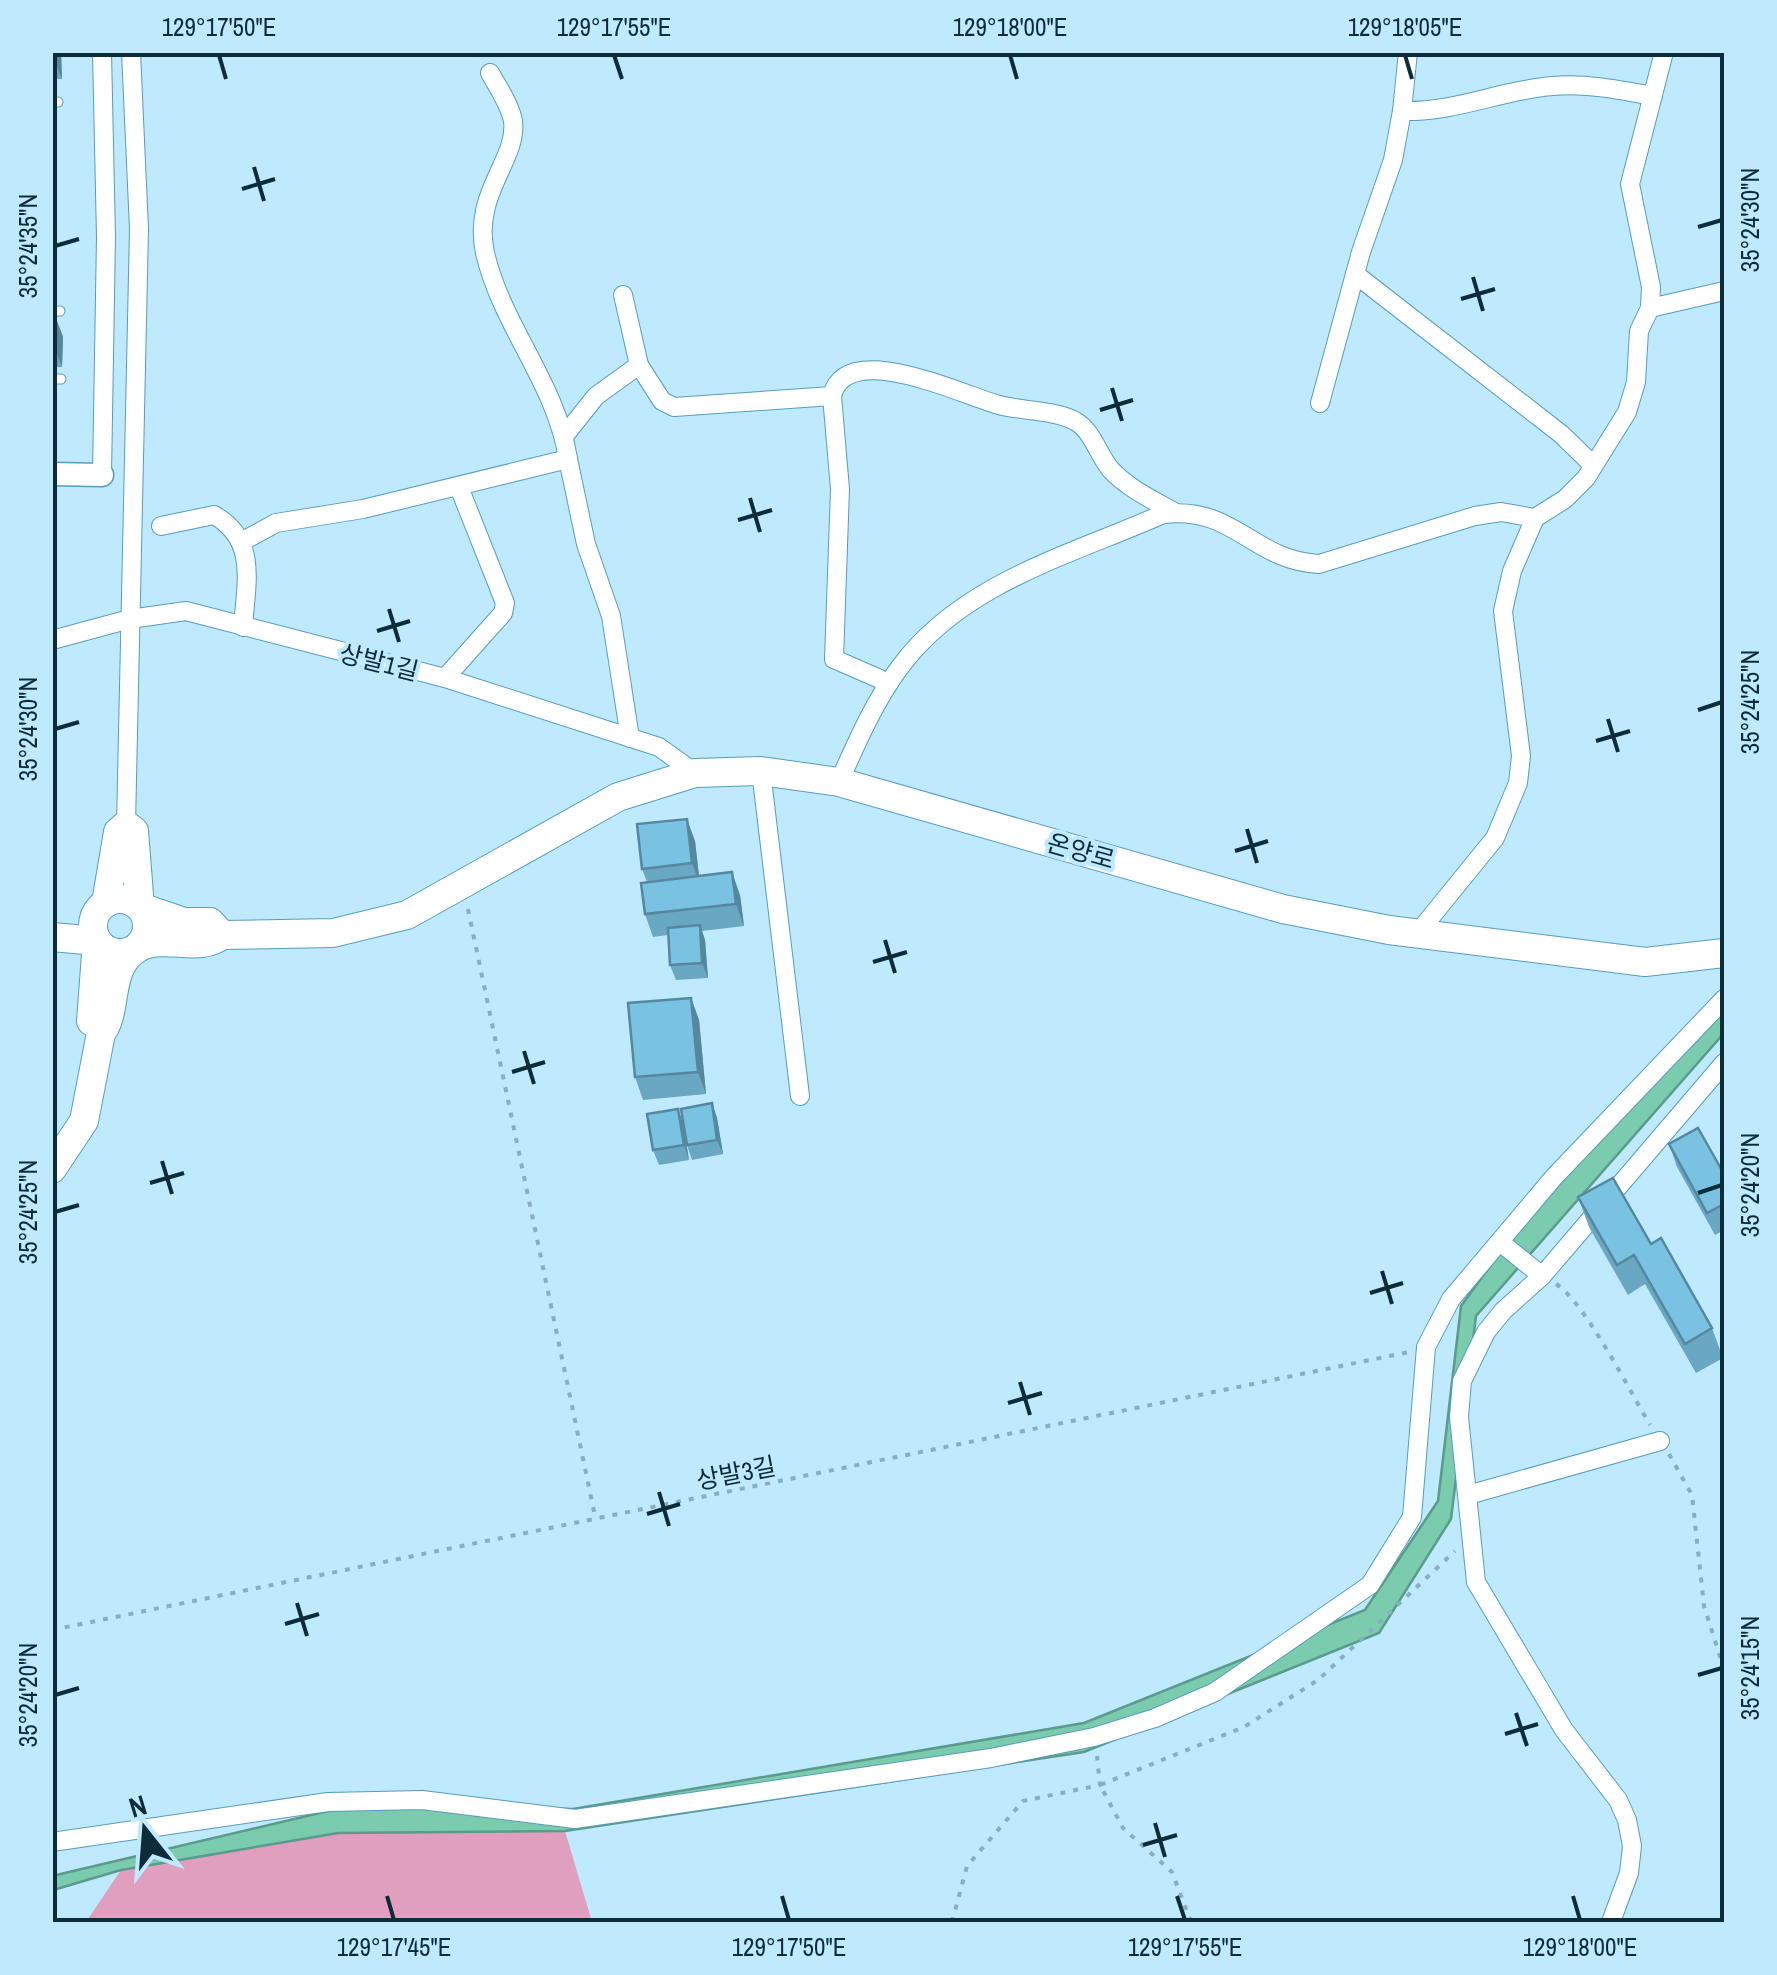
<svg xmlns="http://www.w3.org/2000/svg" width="1777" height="1975" viewBox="0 0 1777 1975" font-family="'Archivo Narrow','Noto Sans KR',sans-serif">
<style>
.green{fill:#e09fbf}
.water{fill:#7bcbae;stroke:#5a9b8b;stroke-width:2.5}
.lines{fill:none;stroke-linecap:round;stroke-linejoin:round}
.service-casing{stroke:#559dbc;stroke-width:11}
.minor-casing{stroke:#559dbc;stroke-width:20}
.tertiary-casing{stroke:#559dbc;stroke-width:25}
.secondary-casing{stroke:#559dbc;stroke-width:30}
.path{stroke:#88aec0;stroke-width:4;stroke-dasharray:5 8;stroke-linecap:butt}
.service{stroke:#fff;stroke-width:9}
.minor{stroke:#fff;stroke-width:18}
.tertiary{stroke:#fff;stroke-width:22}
.secondary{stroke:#fff;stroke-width:28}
.wall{fill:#69a7c2}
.shaded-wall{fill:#55889e}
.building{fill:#7ac2e2;stroke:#55889e;stroke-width:2.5}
.ticks{fill:none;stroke:#0d2c39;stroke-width:4}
.labels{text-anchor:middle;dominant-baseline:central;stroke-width:8;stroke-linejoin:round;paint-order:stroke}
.street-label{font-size:25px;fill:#0d2c39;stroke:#bfe9fd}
.neatline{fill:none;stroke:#0d2c39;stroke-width:4}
.ticks-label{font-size:25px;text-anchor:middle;fill:#0d2c39}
</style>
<rect width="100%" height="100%" fill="#bfe9fd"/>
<polygon class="green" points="565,1831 592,1922 86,1922 121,1870 338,1833"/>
<polygon class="water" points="1724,1007 1724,1033 1476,1316 1451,1519 1379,1633 1084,1752 565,1831 338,1833 121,1870 53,1890 52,1876 362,1803 573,1809 1084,1723 1365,1610 1438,1501 1461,1306 1531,1210"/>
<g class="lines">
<g class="service-casing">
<g id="service">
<polyline points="52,102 58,102"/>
<polyline points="52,311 60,311"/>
<polyline points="52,379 61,379"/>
</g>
</g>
<g class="minor-casing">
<g id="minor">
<path d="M 1408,52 L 1402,111 C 1459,112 1500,90 1553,86 C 1587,83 1620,90 1653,96"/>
<path d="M 490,73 C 498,87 510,105 513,121 C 518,160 472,193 485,253 C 502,326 557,385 568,459"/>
<polyline points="1355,274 1561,434 1593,465"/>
<polyline points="1650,308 1724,291"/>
<path d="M 639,365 L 662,401 L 674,407 L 832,396 C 846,338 962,395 999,405 C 1022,411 1054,410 1075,421 C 1093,431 1098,455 1111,470 C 1129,489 1153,500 1176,513"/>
<polyline points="832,396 840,489 834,659 889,683"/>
<polyline points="1320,403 1361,252 1393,160 1402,111"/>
<polyline points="565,435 596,396 639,365 623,295"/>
<polyline points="102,475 106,237 102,52"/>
<path d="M 161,526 L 214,515 C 258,540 246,583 243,627"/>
<polyline points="243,541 276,523 363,509 568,459 586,544 611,616 630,738"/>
<polyline points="52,640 130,619 186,611 445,678 659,747 695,773"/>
<polyline points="445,678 503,613 505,603 459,487"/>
<polyline points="761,771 800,1096"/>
<path d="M 839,782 C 857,742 874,702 900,667 C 963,582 1071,555 1163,514 C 1236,506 1251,560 1319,564 L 1475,516 L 1501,512 L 1535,518"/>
<polyline points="126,825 139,229 131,52"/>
<polyline points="1417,934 1495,838 1518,783 1521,756 1503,611 1512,571 1535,518 1565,499 1586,478 1627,412 1636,382 1639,331 1650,308 1651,287 1630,184 1664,52"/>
<polyline points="1500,1242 1542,1276"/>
<polyline points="1468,1495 1660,1441"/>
<polyline points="52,1842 328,1802 422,1800 575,1819 991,1758 1094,1737 1155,1718 1215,1692 1370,1585 1412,1517 1426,1347 1451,1299 1554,1177 1724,999"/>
<polyline points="1611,1922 1629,1873 1632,1846 1627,1820 1618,1800 1564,1730 1476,1582 1459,1417 1462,1381 1486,1332 1503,1311 1542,1276 1724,1063"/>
</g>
</g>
<g class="tertiary-casing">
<polyline id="tertiary" points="52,474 102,475"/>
</g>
<g class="secondary-casing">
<g id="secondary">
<circle cx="120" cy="926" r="27"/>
<polyline points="106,903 118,832 126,825 134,831 140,907 184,922 210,922 222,935"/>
<polyline points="222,935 333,933 407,915 618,797 695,773 761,771 839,782 1283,909 1389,930 1645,962 1724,953"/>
<polyline points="52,937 97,941 91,1021"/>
<path d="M 52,1169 L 84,1121 L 101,1033 C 119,1012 105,967 138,948 C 164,933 199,954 222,935"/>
</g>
</g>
<g class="path">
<polyline points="468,909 595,1516"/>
<path d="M 1556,1284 C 1584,1301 1631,1393 1650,1425"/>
<polyline points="1669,1454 1692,1495 1704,1606 1724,1669"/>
<polyline points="52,1630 1409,1352"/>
<polyline points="952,1922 967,1866 1023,1801 1100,1785 1097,1756"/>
<polyline points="1191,1922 1172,1872 1123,1828 1100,1785 1244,1727 1318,1680 1455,1551"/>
</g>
<use href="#service" class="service"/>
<use href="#minor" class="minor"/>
<use href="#tertiary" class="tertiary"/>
<use href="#secondary" class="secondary"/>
</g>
<g class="wall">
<polygon points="52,52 61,53 62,79 52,79"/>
<polygon points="52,308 63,337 62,367 52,367"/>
<polygon points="695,841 699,876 740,895 744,926 702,931 705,940 708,978 676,980 670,965 668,935 653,937 645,914 647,882 642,869"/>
<polygon points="691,998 699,1020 706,1094 643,1100 635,1077"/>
<polygon points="712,1103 717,1118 723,1154 692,1160 687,1145"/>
<polygon points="678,1109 683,1124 689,1160 659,1165 653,1150"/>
<polygon points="1669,1144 1724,1174 1724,1230 1715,1235 1677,1167"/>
<polygon points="1578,1197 1651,1244 1712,1328 1723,1358 1696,1373 1645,1284 1628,1295 1589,1227"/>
</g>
<g class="shaded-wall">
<polygon points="52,52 61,53 62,79 52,54"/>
<polygon points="52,308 63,337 62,367 52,340"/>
<polygon points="687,819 695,841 700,885 692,863"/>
<polygon points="732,872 740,895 744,926 736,904"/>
<polygon points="700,925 705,940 708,978 702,963"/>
<polygon points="691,998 699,1020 706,1094 698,1072"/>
<polygon points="712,1103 717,1118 723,1154 717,1140"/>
<polygon points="678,1109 683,1124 689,1160 684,1145"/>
</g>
<g class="building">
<polygon points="687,819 692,863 642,869 637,824"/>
<polygon points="732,872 736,904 645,914 641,883"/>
<polygon points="700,925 702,963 670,965 668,928"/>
<polygon points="691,998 698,1072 635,1077 628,1003"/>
<polygon points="712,1103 717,1140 687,1145 681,1109"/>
<polygon points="678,1109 684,1145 653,1150 647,1114"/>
<polygon points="1698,1128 1724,1174 1724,1204 1707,1213 1669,1144"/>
<polygon points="1613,1178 1651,1244 1661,1238 1712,1328 1685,1344 1634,1255 1617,1265 1578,1197"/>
</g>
<path class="ticks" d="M 219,55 L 226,79M 614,55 L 622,79M 1010,55 L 1017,79M 1405,55 L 1412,79M 254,167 L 264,201M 242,189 L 275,179M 1698,227 L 1722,220M 55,246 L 79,239M 1473,277 L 1483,311M 1461,299 L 1495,289M 1112,388 L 1122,421M 1100,410 L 1133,400M 750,498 L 760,532M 738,520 L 772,510M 389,609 L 399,642M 377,631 L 410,621M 1698,710 L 1722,702M 1608,719 L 1618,752M 55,729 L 79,722M 1596,741 L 1630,731M 1247,829 L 1257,863M 1235,851 L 1268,841M 885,940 L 895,973M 873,962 L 907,952M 524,1051 L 534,1084M 512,1072 L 545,1062M 162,1161 L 172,1194M 150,1183 L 184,1173M 1698,1193 L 1722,1185M 55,1212 L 79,1205M 1382,1271 L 1392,1304M 1370,1293 L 1403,1283M 1020,1382 L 1030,1415M 1008,1403 L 1042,1393M 659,1492 L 669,1526M 647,1514 L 680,1504M 297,1603 L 307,1636M 285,1624 L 319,1614M 1698,1675 L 1722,1668M 55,1695 L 79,1688M 1516,1713 L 1527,1746M 1505,1734 L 1538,1724M 1155,1823 L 1165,1857M 1143,1845 L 1177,1835M 387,1896 L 394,1920M 782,1896 L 789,1920M 1177,1896 L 1185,1920M 1573,1896 L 1580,1920"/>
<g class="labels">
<g class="street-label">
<text transform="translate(379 662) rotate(14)">상발1길</text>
<text transform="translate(1081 851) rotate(16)">온양로</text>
<text transform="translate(736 1473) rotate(-11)">상발3길</text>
</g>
</g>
<rect width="1777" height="1975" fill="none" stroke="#bfe9fd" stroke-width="110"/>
<g transform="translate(145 1830) rotate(343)" stroke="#bfe9fd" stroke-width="8" paint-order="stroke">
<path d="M0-8L18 38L0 25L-18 38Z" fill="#0d2c39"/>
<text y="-15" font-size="28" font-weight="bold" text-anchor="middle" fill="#0d2c39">N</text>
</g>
<rect x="55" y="55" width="1667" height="1865" class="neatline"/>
<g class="ticks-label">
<text x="219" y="36">129°17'50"E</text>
<text x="614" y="36">129°17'55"E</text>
<text x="1010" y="36">129°18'00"E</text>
<text x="1405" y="36">129°18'05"E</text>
<text transform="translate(1750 220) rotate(-90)" y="9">35°24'30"N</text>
<text transform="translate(28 246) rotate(-90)" y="9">35°24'35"N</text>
<text transform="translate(1750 702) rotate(-90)" y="9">35°24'25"N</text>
<text transform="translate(28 729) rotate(-90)" y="9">35°24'30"N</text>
<text transform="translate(1750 1185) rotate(-90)" y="9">35°24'20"N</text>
<text transform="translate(28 1212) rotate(-90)" y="9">35°24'25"N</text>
<text transform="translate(1750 1668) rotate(-90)" y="9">35°24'15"N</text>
<text transform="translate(28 1695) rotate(-90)" y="9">35°24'20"N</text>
<text x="394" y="1956">129°17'45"E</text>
<text x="789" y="1956">129°17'50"E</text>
<text x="1185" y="1956">129°17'55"E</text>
<text x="1580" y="1956">129°18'00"E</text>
</g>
</svg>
